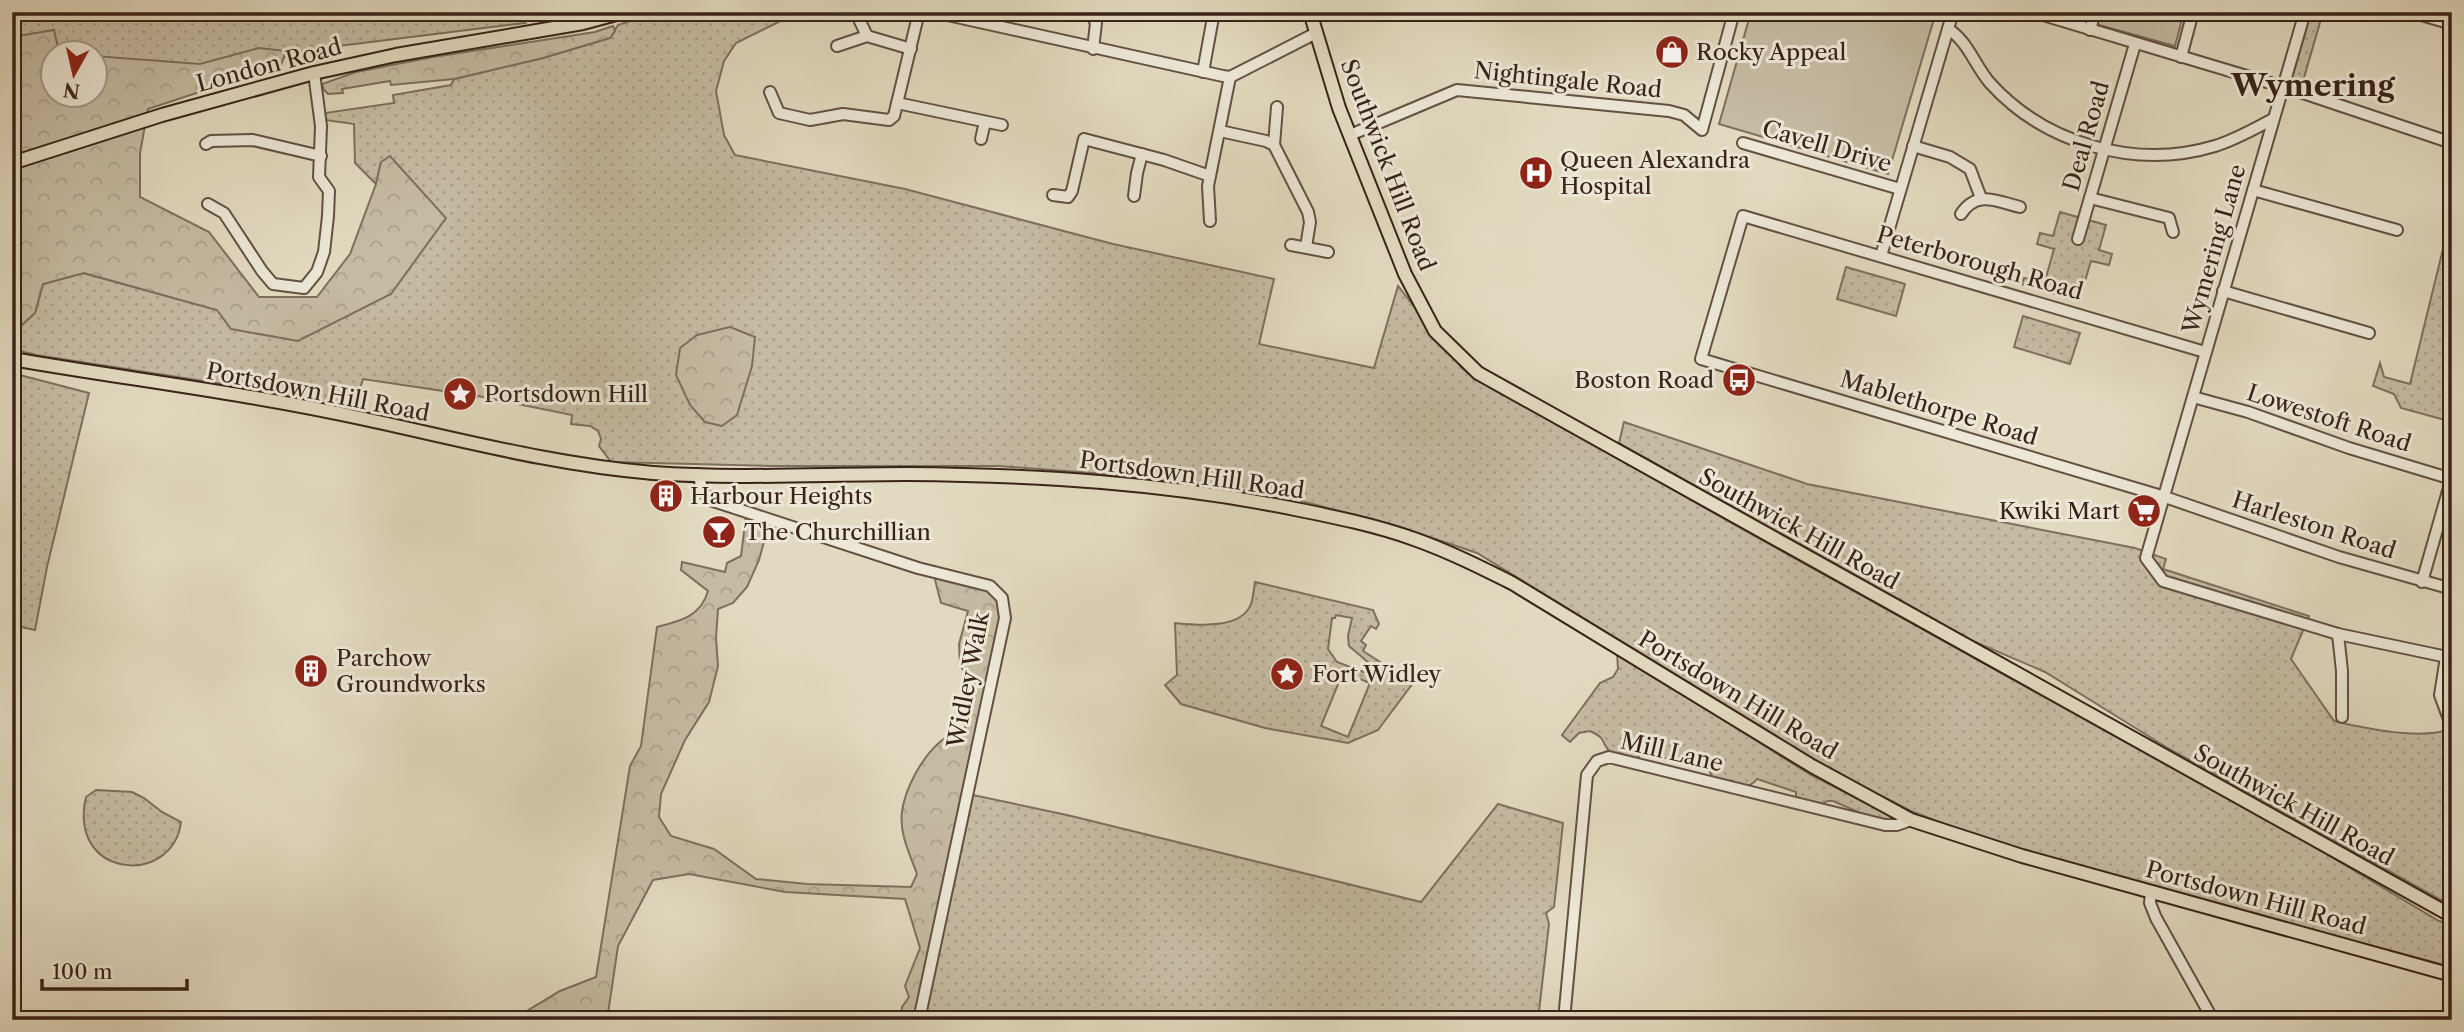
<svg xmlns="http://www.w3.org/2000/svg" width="2464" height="1032" viewBox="0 0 2464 1032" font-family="'Libre Caslon Text',serif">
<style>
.grass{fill:url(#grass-dots);stroke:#7e6f5e;stroke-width:2;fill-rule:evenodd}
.forest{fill:url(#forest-crowns);stroke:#7e6f5e;stroke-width:2}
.park{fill:#c5bba3;stroke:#7e6f5e;stroke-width:2}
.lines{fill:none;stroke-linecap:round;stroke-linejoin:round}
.minor-casing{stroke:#625142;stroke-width:14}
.major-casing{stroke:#382318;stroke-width:16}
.minor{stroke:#ece7d6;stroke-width:10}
.major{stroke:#e2dac0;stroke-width:12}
.labels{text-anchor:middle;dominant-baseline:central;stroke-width:6;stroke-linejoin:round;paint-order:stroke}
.poi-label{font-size:23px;fill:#382318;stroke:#ece7d6;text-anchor:start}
.street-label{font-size:23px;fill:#382318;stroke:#ece7d6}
.district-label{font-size:30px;font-weight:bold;fill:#382318;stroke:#ece7d6}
</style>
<defs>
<pattern id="grass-dots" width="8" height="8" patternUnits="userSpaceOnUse" patternTransform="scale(1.75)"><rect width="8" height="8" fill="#c5bba3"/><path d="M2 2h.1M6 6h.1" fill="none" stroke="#aaa08c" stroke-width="1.8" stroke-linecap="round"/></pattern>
<pattern id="forest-crowns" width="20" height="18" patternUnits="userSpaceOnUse" patternTransform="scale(1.75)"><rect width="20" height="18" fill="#c5bba3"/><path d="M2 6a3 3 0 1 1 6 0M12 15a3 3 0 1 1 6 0" fill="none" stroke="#aaa08c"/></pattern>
</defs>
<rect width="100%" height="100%" fill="#e2dac0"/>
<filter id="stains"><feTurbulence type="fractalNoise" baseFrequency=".00286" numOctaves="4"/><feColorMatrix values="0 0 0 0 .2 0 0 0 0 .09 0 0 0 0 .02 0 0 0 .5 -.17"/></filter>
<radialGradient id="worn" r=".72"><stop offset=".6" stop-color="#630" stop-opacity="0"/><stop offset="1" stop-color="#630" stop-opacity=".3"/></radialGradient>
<g class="grass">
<path d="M 12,12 L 507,12 L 525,23 L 306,50 L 12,148 ZM 52,52 L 94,52 L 94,94 L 52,94 Z"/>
<polygon points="657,12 799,12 736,43 724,61 716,91 724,135 735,155 905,189 1113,244 1274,279 1259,344 1374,368 1398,286 1463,369 1735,525 2318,849 2439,921 2452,924 2452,967 2141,885 1970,834 1911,811 1840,775 1477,553 1397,526 1282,496 1211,486 1092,473 999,466 770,466 611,462 599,446 601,439 598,431 590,426 571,424 572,415 478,396 473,401 446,397 443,391 363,379 358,395 350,409 242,387 36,355 12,349 12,334 35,313 43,284 83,273 217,310 391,294 381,162 376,184 355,163 354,124 325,120 325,113 394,103 393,95 451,85 454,79 543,58 610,38 618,25"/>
<polygon points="2311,12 2323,12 2301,88 2290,85"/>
<polygon points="2060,212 2106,225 2099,250 2112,254 2109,265 2091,261 2079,301 2022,284 2024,278 2045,281 2054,249 2037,244 2040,233 2053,236"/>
<polygon points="2452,212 2452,422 2401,408 2394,394 2373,386 2380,363 2384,377 2410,384"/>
<polygon points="1846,267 1905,284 1896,316 1837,299"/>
<polygon points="2023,316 2080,333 2070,364 2014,347"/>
<polygon points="12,373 89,393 47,567 35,630 12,625"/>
<path d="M 1624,422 L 1807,484 L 2135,548 L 2166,559 L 2163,569 L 2309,616 L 2291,659 L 2334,721 C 2368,729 2419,740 2452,729 L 2452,906 L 2166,747 L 2045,672 L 1973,641 L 1619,443 Z"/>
<path d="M 1255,582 L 1373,610 L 1379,624 L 1376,629 L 1371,626 L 1361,641 L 1366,645 L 1363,651 L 1413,683 L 1378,730 L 1348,743 L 1265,728 L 1181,704 L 1165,685 L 1177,675 L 1175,623 C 1196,625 1241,630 1251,604 C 1253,598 1254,589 1255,582 ZM 1336,615 L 1352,618 L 1348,636 L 1349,646 L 1369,663 L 1366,673 L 1337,662 L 1328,649 L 1332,618 L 1335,618 ZM 1343,672 L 1370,683 L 1348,737 L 1321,726 Z"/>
<path d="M 1617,653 L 1811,775 L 1891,816 L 1891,820 L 1888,822 L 1872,818 L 1833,801 L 1827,801 L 1822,805 L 1796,799 L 1796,792 L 1757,779 C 1746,794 1727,782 1712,777 L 1708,767 L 1642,753 L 1636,759 C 1628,758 1615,759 1609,751 C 1600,740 1607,739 1590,731 L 1579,733 L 1570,742 L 1562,735 L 1600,683 L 1613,677 L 1618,669 Z"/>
<path d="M 96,790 L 132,792 L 144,798 L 162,812 L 181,822 C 173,887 67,879 86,797 Z"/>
<polygon points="973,795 1067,815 1421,902 1498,804 1563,823 1554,907 1546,913 1549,924 1538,1020 924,1020 945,918"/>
</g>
<g class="forest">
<polygon points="613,26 615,31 610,38 543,58 454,79 391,85 390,81 342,89 343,93 328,94 324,90 322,84 356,72 433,57 595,32"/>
<polygon points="54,30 59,52 52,52 52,94 94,94 95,56 200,64 259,48 286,51 281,65 148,109 140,153 140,197 209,232 259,297 317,297 350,254 376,184 381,162 390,156 446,218 391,294 298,341 231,329 217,310 84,273 43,284 35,313 12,334 12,37"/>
<polygon points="730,327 755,337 752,366 737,415 722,426 705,422 690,405 676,375 680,348 697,335"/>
<path d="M 746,516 L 763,521 L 765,538 L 759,560 L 747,587 L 733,603 L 718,609 L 716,638 L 718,666 L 709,702 L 685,740 L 661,794 L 659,817 L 671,836 L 714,849 L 756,879 L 807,884 L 911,887 L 917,874 C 910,855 899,833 902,812 C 905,788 922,757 941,741 C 947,736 957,732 965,728 L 972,700 L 970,679 L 960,666 L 959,644 L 968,611 L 941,603 L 934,576 L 986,589 L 997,598 L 1001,623 L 916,1020 L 901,1020 L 902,1007 L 909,997 L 905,986 L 920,948 L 905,899 L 785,892 L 689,874 L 653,880 L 618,946 L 607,1020 L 512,1020 L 560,991 L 596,977 L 630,766 L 641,746 L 657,627 C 681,621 701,616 708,591 L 681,570 L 682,562 L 725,572 L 727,563 L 741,556 Z"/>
</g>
<g class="park">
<polygon points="1751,12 1936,12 1888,174 1719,124"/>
<polygon points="2099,12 2184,12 2175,46 2095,24"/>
</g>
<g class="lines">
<g class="minor-casing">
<g id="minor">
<polyline points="934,12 1223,76 1230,77 1316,33"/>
<polyline points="1091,12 1096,23 1093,49"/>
<polyline points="2033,12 2300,92 2452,143"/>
<polyline points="2305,12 2146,558 2163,581 2338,634 2452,658"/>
<polyline points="2411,12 2452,24"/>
<polyline points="858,17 867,36"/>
<path d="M 1948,29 C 1968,41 1975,66 1990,83 C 2045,144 2136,170 2215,146 C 2235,140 2254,129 2273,119"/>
<polyline points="2090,30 2095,12"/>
<polyline points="837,46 867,36 911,49"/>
<polyline points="2181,57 2193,12"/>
<polyline points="1203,72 1214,12"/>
<polyline points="770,92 779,113 810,120 843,114 889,120 894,116 918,16 924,12"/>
<polyline points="897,103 1002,125"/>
<polyline points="1220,131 1266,141 1274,145 1308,212 1310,222 1306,247"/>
<polyline points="1350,135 1457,90 1669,111 1684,115 1702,130 1734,12"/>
<polyline points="981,139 985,122"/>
<polyline points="1743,143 1900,189"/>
<polyline points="206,144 211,141 253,140 321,156"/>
<polyline points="1274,145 1277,107"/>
<polyline points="1913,146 1950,157 1970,169 1981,198"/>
<polyline points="2253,190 2397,230"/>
<polyline points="1053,195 1068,197 1072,191 1084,139 1164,160 1210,176 1230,77"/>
<polyline points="1134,196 1137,173 1142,154"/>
<polyline points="2090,198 2169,218 2173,232"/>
<polyline points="208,204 224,213 262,271 273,284 304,288 317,272 324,252 328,216 329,191 319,177 321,126 314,73"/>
<path d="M 1961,214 C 1977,190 1996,201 2020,207"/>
<polyline points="1210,221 1208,186 1210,176"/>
<polyline points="2078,239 2135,44"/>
<polyline points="1291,245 1328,252"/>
<polyline points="1881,256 1953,12"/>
<polyline points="2223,291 2369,333"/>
<polyline points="2205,352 1743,216 1701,359 2165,497 2339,557 2452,589"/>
<polyline points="2193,397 2248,412 2349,448 2452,479"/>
<polyline points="698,474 703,491 710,500 918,568 990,586 1002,598 1005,618 919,1020"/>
<polyline points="2422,582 2452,477"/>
<polyline points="2338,634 2342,671 2342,717"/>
<polyline points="2446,657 2440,695 2450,722"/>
<polyline points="2151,892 2150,903 2156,918 2213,1020"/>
<polyline points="1564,1020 1587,775 1597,761 1609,757 1885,825 1897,825 1911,820"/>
</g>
</g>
<g class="major-casing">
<g id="major">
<polyline points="1310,12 1339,108 1405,274 1435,331 1478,373 2452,916"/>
<polyline points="12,163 162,115 314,73 396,55 583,23 624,12"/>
<path d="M 12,359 C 128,379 245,393 360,418 C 458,439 554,465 653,473 C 737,479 822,474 906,474 C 1037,475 1167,483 1295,509 C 1335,517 1375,525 1414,539 C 1448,551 1480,567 1512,583 L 1812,766 L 1911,820 L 2022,856 L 2452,975"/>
</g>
</g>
<use href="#minor" class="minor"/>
<use href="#major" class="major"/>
</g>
<defs>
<g id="shop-disc" transform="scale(1.75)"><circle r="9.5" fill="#8f2418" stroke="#ece7d6"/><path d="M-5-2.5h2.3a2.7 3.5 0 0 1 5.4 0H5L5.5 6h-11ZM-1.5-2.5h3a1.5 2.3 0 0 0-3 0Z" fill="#fff"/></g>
<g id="hospital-disc" transform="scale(1.75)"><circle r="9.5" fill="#8f2418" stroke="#ece7d6"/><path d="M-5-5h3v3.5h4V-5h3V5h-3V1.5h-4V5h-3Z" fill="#fff"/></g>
<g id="bus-disc" transform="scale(1.75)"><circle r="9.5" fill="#8f2418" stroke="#ece7d6"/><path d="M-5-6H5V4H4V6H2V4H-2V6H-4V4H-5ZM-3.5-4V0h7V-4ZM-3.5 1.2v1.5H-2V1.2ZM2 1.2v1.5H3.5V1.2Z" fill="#fff"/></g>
<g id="sight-disc" transform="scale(1.75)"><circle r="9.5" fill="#8f2418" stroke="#ece7d6"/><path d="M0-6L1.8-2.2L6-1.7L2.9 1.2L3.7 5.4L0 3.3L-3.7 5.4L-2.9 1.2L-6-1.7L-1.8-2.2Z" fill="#fff"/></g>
<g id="building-disc" transform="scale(1.75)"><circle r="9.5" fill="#8f2418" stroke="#ece7d6"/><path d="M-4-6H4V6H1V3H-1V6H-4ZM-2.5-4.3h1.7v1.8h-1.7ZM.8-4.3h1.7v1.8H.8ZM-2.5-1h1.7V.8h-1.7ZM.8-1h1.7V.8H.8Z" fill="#fff"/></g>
<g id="supermarket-disc" transform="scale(1.75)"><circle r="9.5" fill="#8f2418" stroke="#ece7d6"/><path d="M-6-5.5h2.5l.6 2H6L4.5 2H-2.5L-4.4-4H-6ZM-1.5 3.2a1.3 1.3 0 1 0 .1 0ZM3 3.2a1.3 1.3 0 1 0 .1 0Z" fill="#fff"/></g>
<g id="bar-disc" transform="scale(1.75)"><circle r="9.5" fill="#8f2418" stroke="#ece7d6"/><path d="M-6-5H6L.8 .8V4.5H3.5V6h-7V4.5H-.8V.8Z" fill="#fff"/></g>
</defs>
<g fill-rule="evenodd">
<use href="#shop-disc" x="1672" y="52"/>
<use href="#hospital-disc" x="1536" y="173"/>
<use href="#bus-disc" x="1739" y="380"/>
<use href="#sight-disc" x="460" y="394"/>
<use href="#building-disc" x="666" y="496"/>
<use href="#supermarket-disc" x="2144" y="511"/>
<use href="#bar-disc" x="719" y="532"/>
<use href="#building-disc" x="311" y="671"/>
<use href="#sight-disc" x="1287" y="674"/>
</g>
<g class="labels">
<g class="poi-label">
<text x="1696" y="52">Rocky Appeal</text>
<text x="1560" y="160">Queen Alexandra<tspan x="1560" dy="26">Hospital</tspan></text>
<text x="1714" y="380" text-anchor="end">Boston Road</text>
<text x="484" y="394">Portsdown Hill</text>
<text x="690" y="496">Harbour Heights</text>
<text x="2120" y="511" text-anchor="end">Kwiki Mart</text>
<text x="744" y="532">The Churchillian</text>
<text x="336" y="658">Parchow<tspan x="336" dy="26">Groundworks</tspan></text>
<text x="1312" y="674">Fort Widley</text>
</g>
<g class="street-label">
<text transform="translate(269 65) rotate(-15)">London Road</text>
<text transform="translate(1568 80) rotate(6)">Nightingale Road</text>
<text transform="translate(2086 136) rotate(-74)">Deal Road</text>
<text transform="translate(1827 146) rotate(16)">Cavell Drive</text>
<text transform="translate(1388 165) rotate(69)">Southwick Hill Road</text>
<text transform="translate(2214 249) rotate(-74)">Wymering Lane</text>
<text transform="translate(1980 263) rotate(16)">Peterborough Road</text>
<text transform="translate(318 392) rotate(11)">Portsdown Hill Road</text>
<text transform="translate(1939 408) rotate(17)">Mablethorpe Road</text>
<text transform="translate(2329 418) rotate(18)">Lowestoft Road</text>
<text transform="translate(1192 475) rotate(8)">Portsdown Hill Road</text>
<text transform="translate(2314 525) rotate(18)">Harleston Road</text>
<text transform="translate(1799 529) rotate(29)">Southwick Hill Road</text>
<text transform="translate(968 680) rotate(-79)">Widley Walk</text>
<text transform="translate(1738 695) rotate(31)">Portsdown Hill Road</text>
<text transform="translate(1672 752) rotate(13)">Mill Lane</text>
<text transform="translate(2294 805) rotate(29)">Southwick Hill Road</text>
<text transform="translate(2256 898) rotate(15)">Portsdown Hill Road</text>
</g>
<g class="district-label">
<text x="2313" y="85">Wymering</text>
</g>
</g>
<rect width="2464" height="1032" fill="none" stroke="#e2dac0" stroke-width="42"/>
<rect x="14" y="14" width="2436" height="1004" fill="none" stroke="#382318" stroke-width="3.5"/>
<rect x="21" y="21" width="2422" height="990" fill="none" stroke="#382318" stroke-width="2"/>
<g transform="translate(74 74) rotate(188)"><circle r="33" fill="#ece7d6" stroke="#a4998a" stroke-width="2"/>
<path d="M0-5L12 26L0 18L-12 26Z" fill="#8f2418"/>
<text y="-10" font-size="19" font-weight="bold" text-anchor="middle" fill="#382318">N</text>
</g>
<path d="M42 979v10h145v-10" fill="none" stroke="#382318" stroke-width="3.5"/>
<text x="52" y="979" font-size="21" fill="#382318" stroke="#ece7d6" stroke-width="5" paint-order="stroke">100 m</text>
<rect width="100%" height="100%" filter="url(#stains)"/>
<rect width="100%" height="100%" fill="url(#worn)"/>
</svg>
